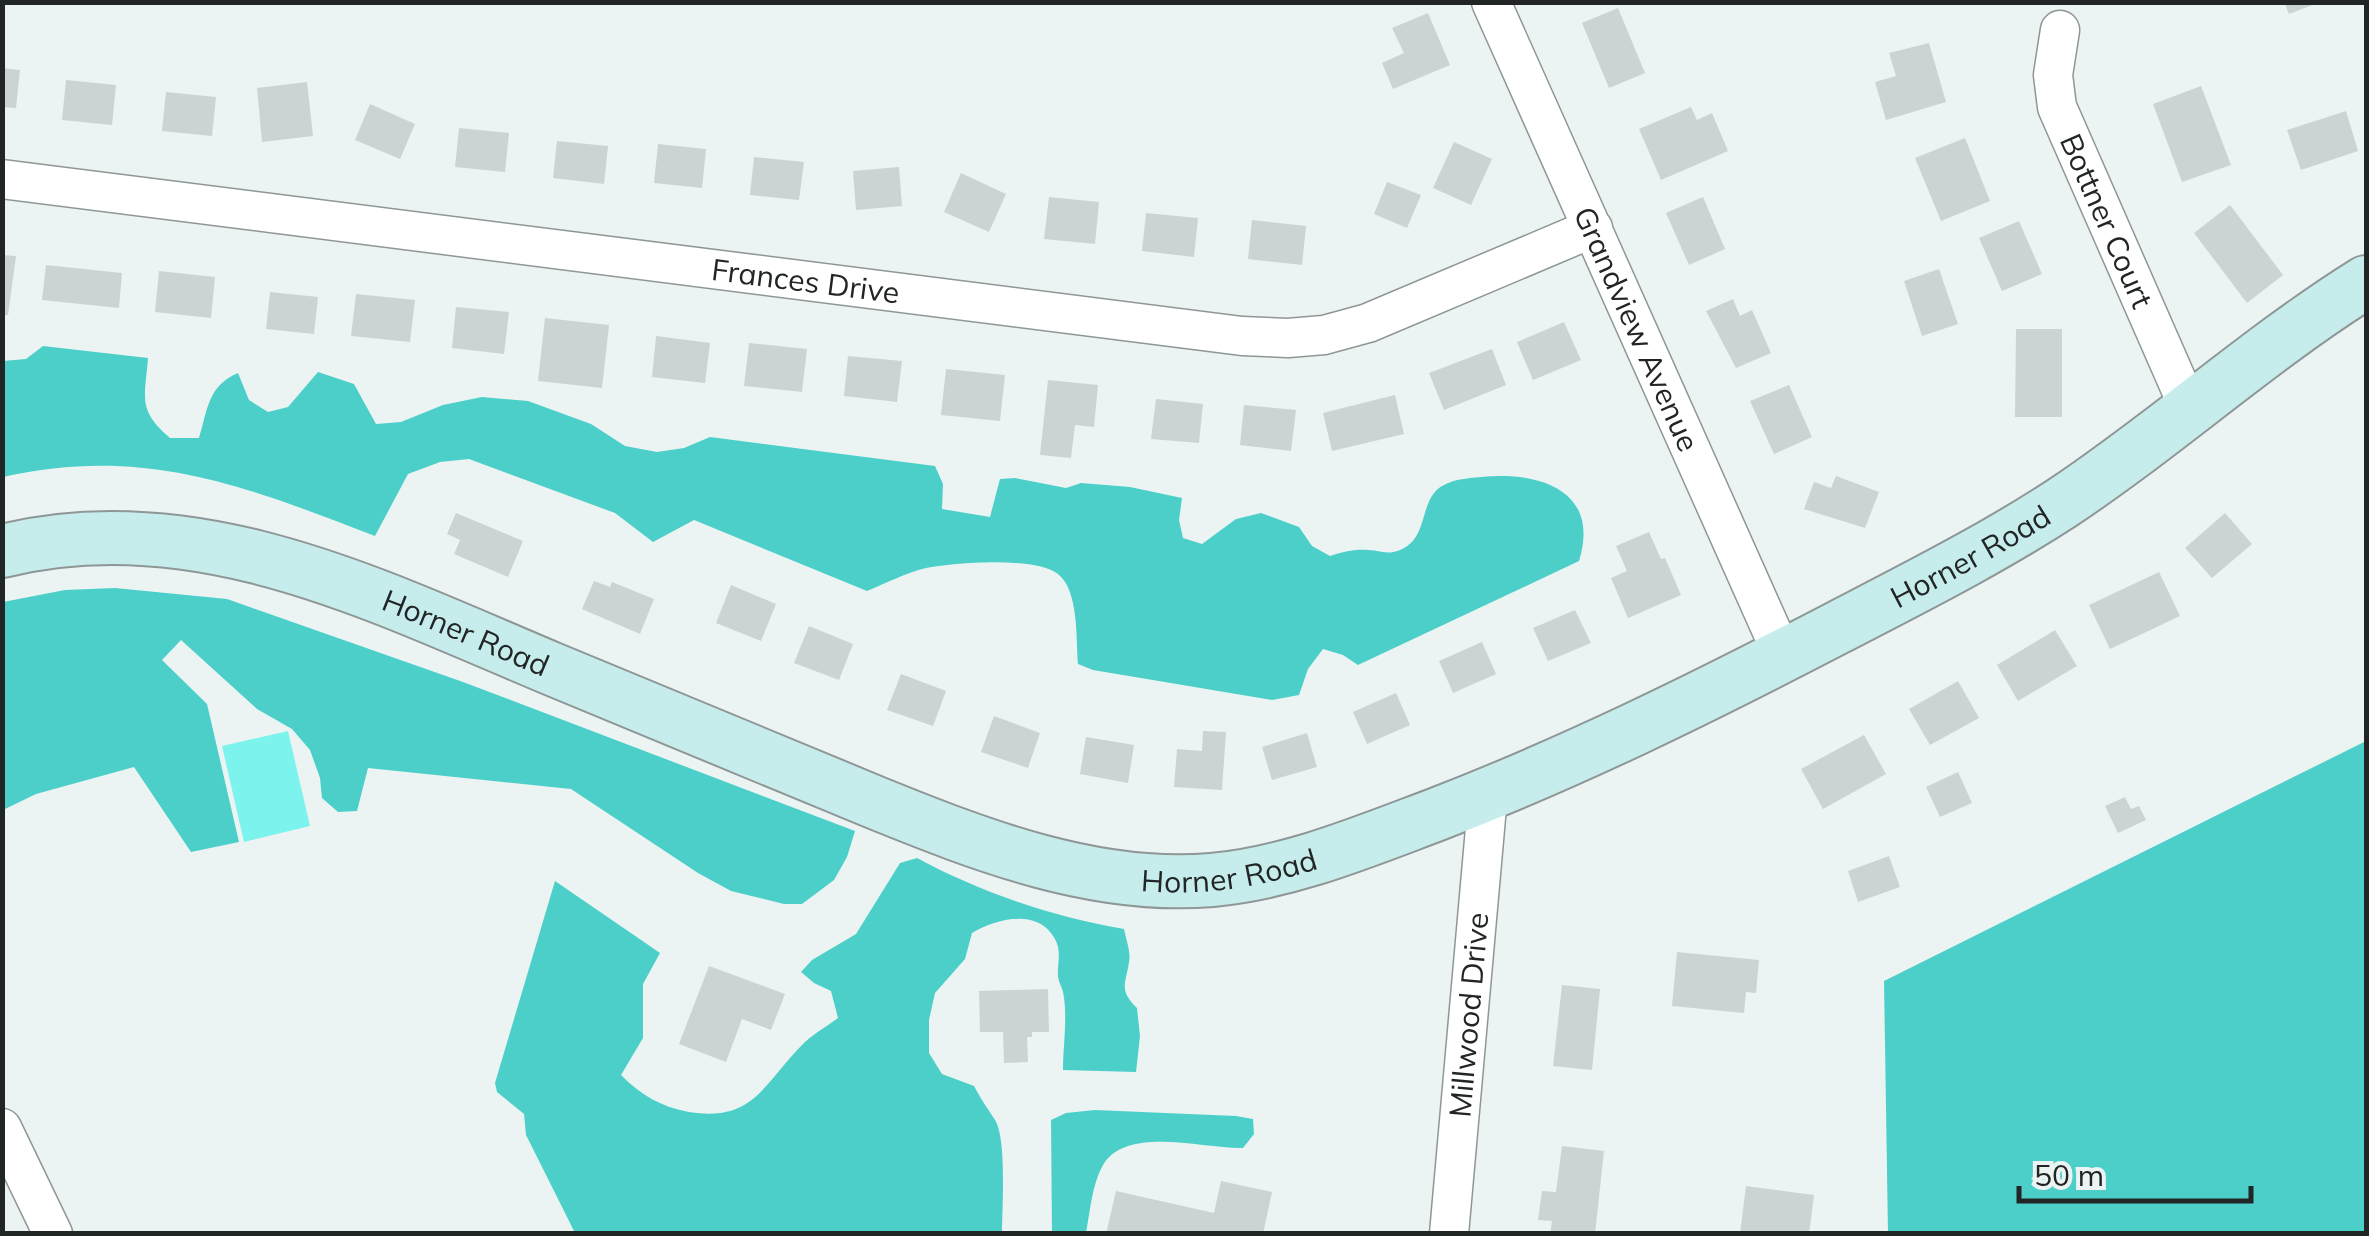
<svg xmlns="http://www.w3.org/2000/svg" width="2369" height="1236" viewBox="0 0 2369 1236" font-family="Mulish,sans-serif">
<style>
.green{fill:#7df3ed}
.forest{fill:#4ccfc9}
.building{fill:#ccd4d3}
.lines{fill:none;stroke-linecap:round;stroke-linejoin:round}
.street-casing{stroke:#8f9696;stroke-width:41}
.secondary-casing{stroke:#8f9696;stroke-width:56}
.street{stroke:#fff;stroke-width:38}
.secondary{stroke:#c6edec;stroke-width:52}
.labels{text-anchor:middle;dominant-baseline:central;stroke-width:8;stroke-linejoin:round;paint-order:stroke}
.street-label{font-size:30px;fill:#222525;stroke:#ebf4f3}
</style>
<rect width="100%" height="100%" fill="#ebf4f3"/>
<polygon class="green" points="288,731 310,826 244,842 222,746"/>
<g class="forest">
<path d="M 43,346 L 148,358 C 145,398 137,410 170,438 L 199,438 C 208,408 208,386 238,373 L 249,400 L 268,412 L 288,407 L 318,372 L 354,384 L 376,424 L 401,422 L 443,405 L 482,397 L 528,401 L 591,424 L 625,446 L 657,452 L 684,448 L 710,437 L 935,466 L 943,484 L 942,509 L 990,517 L 1000,479 L 1015,478 L 1066,488 L 1081,483 L 1130,487 L 1182,498 L 1179,520 L 1183,538 L 1202,544 L 1236,519 L 1261,513 L 1299,527 L 1312,546 L 1330,556 C 1342,552 1355,549 1368,550 C 1384,551 1389,556 1404,548 C 1429,535 1419,497 1444,485 C 1455,479 1469,478 1481,477 C 1539,471 1601,490 1579,561 L 1358,665 L 1343,655 L 1323,649 L 1308,669 L 1299,695 L 1272,700 L 1093,670 L 1078,664 C 1076,640 1079,590 1058,574 C 1035,556 954,563 926,568 C 906,573 886,583 867,591 L 694,520 L 653,542 L 615,513 L 469,459 L 440,462 L 408,474 L 375,536 C 245,486 144,445 3,477 L 3,361 L 26,359 Z"/>
<polygon points="115,588 227,599 463,682 855,831 847,857 834,880 802,904 784,904 731,891 698,873 571,789 368,768 357,811 338,812 322,798 320,778 310,750 292,729 257,709 181,640 162,660 207,704 239,842 191,852 134,767 36,794 3,810 3,602 65,590"/>
<polygon points="2366,741 2366,1233 1888,1233 1884,981"/>
<path d="M 917,858 C 980,892 1053,917 1124,929 C 1126,939 1131,952 1129,962 C 1126,984 1118,989 1137,1008 L 1140,1036 L 1136,1072 L 1063,1070 C 1063,1046 1068,1016 1063,992 C 1062,987 1059,983 1058,977 C 1057,964 1062,952 1055,939 C 1038,907 995,919 972,933 L 965,959 L 935,993 L 929,1020 L 929,1053 L 942,1074 L 974,1086 C 980,1098 988,1109 995,1120 C 1007,1139 1002,1209 1002,1233 L 575,1233 L 526,1135 L 524,1114 L 497,1092 L 495,1083 L 555,881 L 660,953 L 643,984 L 643,1038 L 621,1075 C 641,1095 661,1107 689,1112 C 753,1122 762,1086 801,1046 C 811,1035 826,1027 838,1018 L 831,991 L 814,983 L 801,972 L 812,960 L 856,934 L 900,863 Z"/>
<path d="M 1095,1110 L 1236,1116 L 1253,1119 L 1254,1134 L 1243,1148 C 1204,1149 1127,1125 1103,1165 C 1092,1184 1090,1212 1086,1233 L 1052,1233 L 1051,1120 L 1066,1113 Z"/>
</g>
<g class="building">
<polygon points="2284,2 2318,2 2318,3 2289,14"/>
<polygon points="1618,8 1645,73 1609,88 1582,23"/>
<polygon points="1428,13 1450,65 1393,89 1382,63 1404,53 1392,28"/>
<polygon points="1929,43 1946,102 1886,120 1875,82 1896,76 1889,53"/>
<polygon points="2,68 20,70 16,108 2,107"/>
<polygon points="66,80 116,85 112,125 62,120"/>
<polygon points="307,82 313,136 262,142 257,88"/>
<polygon points="2201,86 2231,165 2182,182 2153,104"/>
<polygon points="166,92 216,97 212,136 162,131"/>
<polygon points="370,104 415,124 400,159 355,140"/>
<polygon points="1691,107 1697,120 1712,113 1728,151 1661,180 1639,129"/>
<polygon points="2346,111 2358,151 2301,170 2287,130"/>
<polygon points="459,128 509,133 505,172 455,167"/>
<polygon points="1965,138 1990,201 1941,221 1915,158"/>
<polygon points="557,141 608,146 604,184 553,178"/>
<polygon points="1454,142 1492,159 1471,205 1433,188"/>
<polygon points="658,144 706,149 702,188 654,183"/>
<polygon points="754,157 804,162 799,200 750,195"/>
<polygon points="899,167 902,206 856,210 853,171"/>
<polygon points="961,173 1006,194 989,232 944,212"/>
<polygon points="1387,182 1421,195 1407,228 1374,214"/>
<polygon points="1049,197 1099,202 1095,244 1044,239"/>
<polygon points="1703,197 1725,249 1689,265 1666,213"/>
<polygon points="2230,205 2283,275 2247,303 2194,233"/>
<polygon points="1146,213 1198,218 1194,257 1142,251"/>
<polygon points="1252,220 1306,226 1302,265 1248,259"/>
<polygon points="2019,221 2042,274 2002,291 1979,238"/>
<polygon points="2,255 16,256 8,315 2,315"/>
<polygon points="46,265 122,273 119,308 42,300"/>
<polygon points="1939,269 1958,324 1922,336 1904,281"/>
<polygon points="159,271 215,277 211,318 155,312"/>
<polygon points="270,292 318,297 314,334 266,329"/>
<polygon points="356,294 415,300 410,342 351,336"/>
<polygon points="1733,299 1740,316 1752,310 1771,353 1736,368 1706,311"/>
<polygon points="456,307 509,312 504,354 452,348"/>
<polygon points="545,318 609,325 602,388 538,381"/>
<polygon points="1564,322 1581,360 1533,380 1517,342"/>
<polygon points="2016,329 2062,329 2062,417 2015,417"/>
<polygon points="656,336 710,343 705,383 652,377"/>
<polygon points="749,343 807,349 802,392 744,386"/>
<polygon points="1492,349 1506,385 1444,410 1429,373"/>
<polygon points="848,356 902,361 897,402 844,396"/>
<polygon points="946,369 1005,375 1000,421 941,415"/>
<polygon points="1048,380 1098,385 1094,427 1075,425 1071,458 1040,455"/>
<polygon points="1789,385 1812,437 1774,454 1750,401"/>
<polygon points="1395,395 1404,434 1332,451 1323,413"/>
<polygon points="1156,399 1203,404 1199,443 1151,439"/>
<polygon points="1244,405 1296,410 1291,451 1240,445"/>
<polygon points="1836,476 1879,492 1865,528 1804,509 1814,482 1831,488"/>
<polygon points="456,513 523,541 508,577 454,554 460,540 447,534"/>
<polygon points="2225,513 2252,544 2212,578 2185,548"/>
<polygon points="1649,532 1661,559 1665,558 1681,595 1628,618 1611,578 1627,571 1616,546"/>
<polygon points="2159,572 2180,616 2110,649 2089,605"/>
<polygon points="594,581 610,587 612,582 654,599 640,634 582,609"/>
<polygon points="731,585 776,604 761,641 716,623"/>
<polygon points="1575,610 1591,643 1548,661 1533,628"/>
<polygon points="809,626 853,644 839,680 794,663"/>
<polygon points="2055,630 2077,666 2018,701 1997,665"/>
<polygon points="1482,642 1496,674 1453,693 1439,661"/>
<polygon points="901,674 946,691 933,726 887,710"/>
<polygon points="1958,681 1979,718 1930,745 1909,709"/>
<polygon points="1396,693 1410,725 1367,744 1353,712"/>
<polygon points="994,716 1040,733 1028,768 981,752"/>
<polygon points="1203,731 1226,732 1222,790 1174,787 1177,749 1202,751"/>
<polygon points="1307,733 1317,767 1272,780 1262,747"/>
<polygon points="1864,735 1886,774 1823,809 1801,769"/>
<polygon points="1086,737 1134,745 1128,783 1080,774"/>
<polygon points="1958,772 1972,803 1940,817 1926,787"/>
<polygon points="2125,797 2131,809 2139,806 2146,820 2118,833 2105,806"/>
<polygon points="1889,856 1900,887 1858,902 1848,871"/>
<polygon points="1677,952 1759,960 1756,993 1746,992 1744,1013 1672,1006"/>
<polygon points="709,966 785,994 771,1030 742,1019 726,1062 679,1044"/>
<polygon points="1562,985 1600,989 1592,1070 1553,1066"/>
<polygon points="1048,989 1049,1032 1032,1032 1032,1037 1027,1037 1028,1062 1004,1063 1003,1032 980,1032 979,991"/>
<polygon points="1562,1146 1604,1151 1595,1234 1550,1234 1552,1221 1538,1220 1542,1191 1556,1192"/>
<polygon points="1221,1181 1272,1192 1263,1234 1106,1234 1116,1191 1214,1213"/>
<polygon points="1746,1186 1814,1195 1809,1234 1740,1234"/>
</g>
<g class="lines">
<g class="street-casing">
<g id="street">
<path id="s1" d="M 1491,2 L 1783,656"/>
<path id="s2" d="M 2060,30 L 2053,75 L 2057,107 L 2189,408"/>
<path id="s3" d="M 2,179 L 1242,336 L 1288,338 L 1324,335 L 1368,323 L 1593,228"/>
<polyline points="2,1128 53,1234"/>
<path id="s4" d="M 1449,1234 L 1488,795"/>
</g>
</g>
<g class="secondary-casing">
<g id="secondary">
<path id="s5" d="M 2,551 C 195,503 376,595 550,668 C 657,713 765,758 874,802 C 980,845 1095,890 1212,880 C 1289,873 1363,842 1435,815 C 1573,762 1704,697 1835,629 C 1912,589 1990,550 2062,503 C 2166,434 2260,348 2366,282"/>
</g>
</g>
<use href="#street" class="street"/>
<use href="#secondary" class="secondary"/>
</g>
<g class="labels">
<g class="street-label">
<text stroke="none"><textPath href="#s2" startOffset="202">Bottner Court</textPath></text>
<text stroke="none"><textPath href="#s3" startOffset="810">Frances Drive</textPath></text>
<text stroke="none"><textPath href="#s1" startOffset="358">Grandview Avenue</textPath></text>
<text stroke="none"><textPath href="#s5" startOffset="2100">Horner Road</textPath></text>
<text stroke="none"><textPath href="#s5" startOffset="480">Horner Road</textPath></text>
<text stroke="none"><textPath href="#s5" startOffset="1290">Horner Road</textPath></text>
<text stroke="none"><textPath href="#s4" startOffset="220">Millwood Drive</textPath></text>
</g>
</g>
<rect width="2369" height="1236" fill="none" stroke="#222525" stroke-width="10"/>
<path d="M2019 1186v15h232v-15" fill="none" stroke="#222525" stroke-width="5"/>
<text x="2034" y="1186" font-size="30" fill="#222525" stroke="#ebf4f3" stroke-width="8" paint-order="stroke">50 m</text>
</svg>
